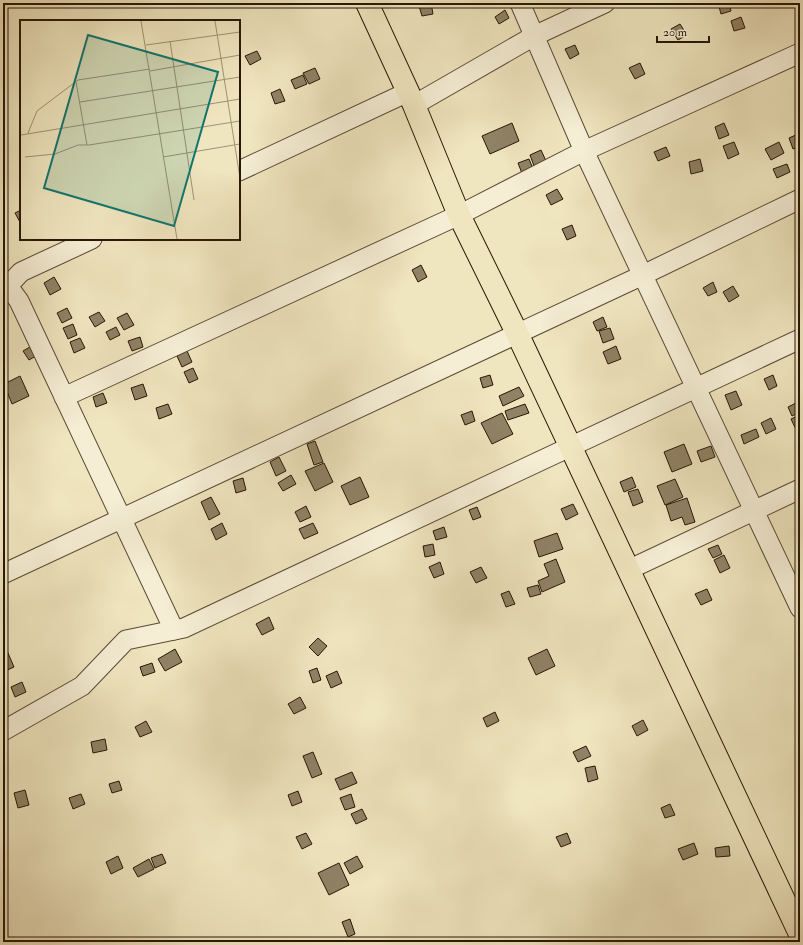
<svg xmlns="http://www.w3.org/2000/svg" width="803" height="945" viewBox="0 0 803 945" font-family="'IM FELL Double Pica',serif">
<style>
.building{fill:#8f8265;stroke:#281704}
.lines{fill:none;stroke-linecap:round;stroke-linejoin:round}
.minor-casing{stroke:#5a4a33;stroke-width:21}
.major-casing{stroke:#281704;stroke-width:24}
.minor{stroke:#f5eed5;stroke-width:19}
.major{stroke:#efe5bf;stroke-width:22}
.inset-road{fill:none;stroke:#9f9374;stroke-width:1}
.view{fill:#0f766e;fill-opacity:0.15;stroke:#0f766e;stroke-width:2}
.inset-edge{fill:none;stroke:#281704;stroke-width:2}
</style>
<rect width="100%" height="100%" fill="#efe5bf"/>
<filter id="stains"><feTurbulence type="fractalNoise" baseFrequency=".005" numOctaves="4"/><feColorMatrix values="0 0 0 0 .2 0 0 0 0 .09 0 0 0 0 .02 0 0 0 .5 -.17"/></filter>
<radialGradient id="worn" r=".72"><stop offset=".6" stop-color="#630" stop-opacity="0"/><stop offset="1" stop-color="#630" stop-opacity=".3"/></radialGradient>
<g class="building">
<polygon points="431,3 433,14 422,16 419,6"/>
<polygon points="718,3 729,3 731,11 721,14"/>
<polygon points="505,10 509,18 499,24 495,17"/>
<polygon points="741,17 745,28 734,31 731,21"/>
<polygon points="680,24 687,35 678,40 671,29"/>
<polygon points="575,45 579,54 570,59 565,49"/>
<polygon points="257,51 261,59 250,65 245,56"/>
<polygon points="640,63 645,74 635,79 629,68"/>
<polygon points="315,68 320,79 309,84 303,73"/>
<polygon points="303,75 307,84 295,89 291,80"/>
<polygon points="280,89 285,101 275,104 271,93"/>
<polygon points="512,123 519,141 490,154 482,136"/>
<polygon points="724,123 729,135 719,139 715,127"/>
<polygon points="798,134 800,138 800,146 793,149 789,138"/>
<polygon points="734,142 739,154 728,159 723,146"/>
<polygon points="779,142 784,153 771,160 765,149"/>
<polygon points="666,147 670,156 658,161 654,152"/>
<polygon points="541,150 546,161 534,166 530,155"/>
<polygon points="529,159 534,171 523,176 518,163"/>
<polygon points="700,159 703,171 691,174 689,162"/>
<polygon points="787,164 790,172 777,178 773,169"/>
<polygon points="557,189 563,199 551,205 546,195"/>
<polygon points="21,210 21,224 15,213"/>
<polygon points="572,225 576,236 567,240 562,229"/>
<polygon points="421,265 427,277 418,282 412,270"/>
<polygon points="54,277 61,289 50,295 44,283"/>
<polygon points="713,282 717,292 708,296 703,288"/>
<polygon points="733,286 739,296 729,302 723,292"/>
<polygon points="67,308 72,318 62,323 57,313"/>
<polygon points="99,312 105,321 95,327 89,317"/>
<polygon points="127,313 134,325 124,330 117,318"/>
<polygon points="603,317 607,327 597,331 593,322"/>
<polygon points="73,324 77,335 68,339 63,328"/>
<polygon points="116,327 120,335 110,340 106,332"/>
<polygon points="610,328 614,339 603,343 599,331"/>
<polygon points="140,337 143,347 132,351 128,341"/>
<polygon points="80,338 85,348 74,353 70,342"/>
<polygon points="35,344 41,353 29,360 23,351"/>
<polygon points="616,346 621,359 608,364 603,352"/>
<polygon points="187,351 192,362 182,367 177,356"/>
<polygon points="193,368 198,379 189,383 184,372"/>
<polygon points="490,375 493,385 483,388 480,378"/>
<polygon points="773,375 777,386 769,390 764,379"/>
<polygon points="20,376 29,396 12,404 4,384"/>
<polygon points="143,384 147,396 135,400 131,388"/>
<polygon points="519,387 524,396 503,406 499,396"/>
<polygon points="736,391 742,405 731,410 725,395"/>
<polygon points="103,393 107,403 96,407 93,397"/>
<polygon points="800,401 800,412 792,416 788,407"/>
<polygon points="168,404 172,414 159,419 156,408"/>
<polygon points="525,404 529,413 508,420 505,411"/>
<polygon points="472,411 475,421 465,425 461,415"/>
<polygon points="502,413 513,434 492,444 481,423"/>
<polygon points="800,415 800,438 791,419"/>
<polygon points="771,418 776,429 766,434 761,423"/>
<polygon points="756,429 759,437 744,444 741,435"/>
<polygon points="315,441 323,462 314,465 307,444"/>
<polygon points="684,444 692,464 672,472 664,452"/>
<polygon points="711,446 715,457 701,462 697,451"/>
<polygon points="279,457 286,471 276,476 270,462"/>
<polygon points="324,463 333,482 315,491 305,471"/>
<polygon points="291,475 296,484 283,491 278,483"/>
<polygon points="360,477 369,497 350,505 341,486"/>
<polygon points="632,477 636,487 624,492 620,482"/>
<polygon points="243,478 246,490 236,493 233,481"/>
<polygon points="675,479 683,497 665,505 657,486"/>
<polygon points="638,489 643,502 633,506 628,492"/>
<polygon points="211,497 220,514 209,520 201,502"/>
<polygon points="687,498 695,522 685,525 682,517 671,521 666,505"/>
<polygon points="573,504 578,514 566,520 561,509"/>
<polygon points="306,506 311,517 300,522 295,512"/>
<polygon points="477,507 481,517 473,520 469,510"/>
<polygon points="222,523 227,534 216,540 211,529"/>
<polygon points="313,523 318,533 304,539 299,529"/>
<polygon points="444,527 447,537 436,540 433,531"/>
<polygon points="557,533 563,549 539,557 534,541"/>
<polygon points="433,544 435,555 425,557 423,546"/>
<polygon points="718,545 722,554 713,558 708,549"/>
<polygon points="724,555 730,568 720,573 714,560"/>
<polygon points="556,559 565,582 542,592 538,581 549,576 544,564"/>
<polygon points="440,562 444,574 434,578 429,567"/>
<polygon points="481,567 487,578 476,583 470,572"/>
<polygon points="538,585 541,594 530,597 527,588"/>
<polygon points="707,589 712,600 701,605 695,594"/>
<polygon points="509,591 515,604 506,607 501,594"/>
<polygon points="269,617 274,629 262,635 256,624"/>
<polygon points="318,638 327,646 318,656 309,647"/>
<polygon points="5,646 14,667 3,672 3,647"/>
<polygon points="175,649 182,662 165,671 158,659"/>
<polygon points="547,649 555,666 536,675 528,658"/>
<polygon points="152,663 155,672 143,676 140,667"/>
<polygon points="317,668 321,680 313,683 309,671"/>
<polygon points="337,671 342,683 331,688 326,676"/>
<polygon points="22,682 26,692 15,697 11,687"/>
<polygon points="300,697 306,708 294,714 288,704"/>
<polygon points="495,712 499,721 487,727 483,718"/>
<polygon points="643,720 648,730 637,736 632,726"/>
<polygon points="146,721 152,732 140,737 135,727"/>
<polygon points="105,739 107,750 93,753 91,742"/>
<polygon points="586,746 591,756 578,762 573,752"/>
<polygon points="313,752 322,774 312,778 303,756"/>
<polygon points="595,766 598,779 588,782 585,768"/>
<polygon points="352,772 357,783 340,790 335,779"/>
<polygon points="119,781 122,790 112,793 109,784"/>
<polygon points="25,790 29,805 18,808 14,793"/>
<polygon points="298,791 302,802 292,806 288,795"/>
<polygon points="81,794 85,804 73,809 69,798"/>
<polygon points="351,794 355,807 345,810 340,798"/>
<polygon points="670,804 675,815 665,818 661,808"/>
<polygon points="362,809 367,819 356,824 351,814"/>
<polygon points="306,833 312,844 302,849 296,837"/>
<polygon points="567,833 571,843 561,847 556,837"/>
<polygon points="694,843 698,854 683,860 678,849"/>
<polygon points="729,846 730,856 716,857 715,848"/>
<polygon points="162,854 166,863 155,868 151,858"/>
<polygon points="118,856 123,868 111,874 106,862"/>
<polygon points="357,856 363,867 350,874 344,863"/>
<polygon points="149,859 154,869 138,877 133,868"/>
<polygon points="339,863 349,885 329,895 318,873"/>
<polygon points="350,919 355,934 348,937 342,922"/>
</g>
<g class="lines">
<g class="minor-casing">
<g id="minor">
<polyline points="520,3 584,151 800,608"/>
<polyline points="414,105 534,36 605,3"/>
<polyline points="239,171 408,92"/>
<polyline points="8,286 19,301 174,630"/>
<polyline points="3,291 21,272 92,239"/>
<polyline points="64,397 459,215 584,151 800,53"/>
<polyline points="628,570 800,489"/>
<polyline points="3,574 643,275 800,199"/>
<polyline points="3,731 82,686 126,640 184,628 800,339"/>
</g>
</g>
<g class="major-casing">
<polyline id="major" points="367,3 414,105 459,215 517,333 800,934"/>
</g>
<use href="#minor" class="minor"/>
<use href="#major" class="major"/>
</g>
<g transform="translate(20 20)">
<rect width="220" height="220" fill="#efe5bf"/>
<path class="inset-road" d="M 121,1 L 157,219M 195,1 L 220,158M 150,21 L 174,180M 126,25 L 220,12M 130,51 L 220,35M 56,62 L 67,125M 60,82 L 220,57M 8,113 L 17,91 L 58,60 L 130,49M 1,115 L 220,79M 5,137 L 35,134 L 58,125 L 69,125 L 220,101M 143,137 L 220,124"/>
<path class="view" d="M 68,15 L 198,52 L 154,206 L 24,168 Z"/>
<rect width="220" height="220" class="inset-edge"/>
</g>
<rect width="803" height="945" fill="none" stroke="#efe5bf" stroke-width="16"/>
<rect x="4" y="4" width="795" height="937" fill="none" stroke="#281704" stroke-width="2"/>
<rect x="8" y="8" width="787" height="929" fill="none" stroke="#281704"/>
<path d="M657 36v6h52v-6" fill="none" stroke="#281704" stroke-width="2"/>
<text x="663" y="36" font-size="12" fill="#281704" stroke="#f5eed5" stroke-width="3" paint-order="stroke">20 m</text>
<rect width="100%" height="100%" filter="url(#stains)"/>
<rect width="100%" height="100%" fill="url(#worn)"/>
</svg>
